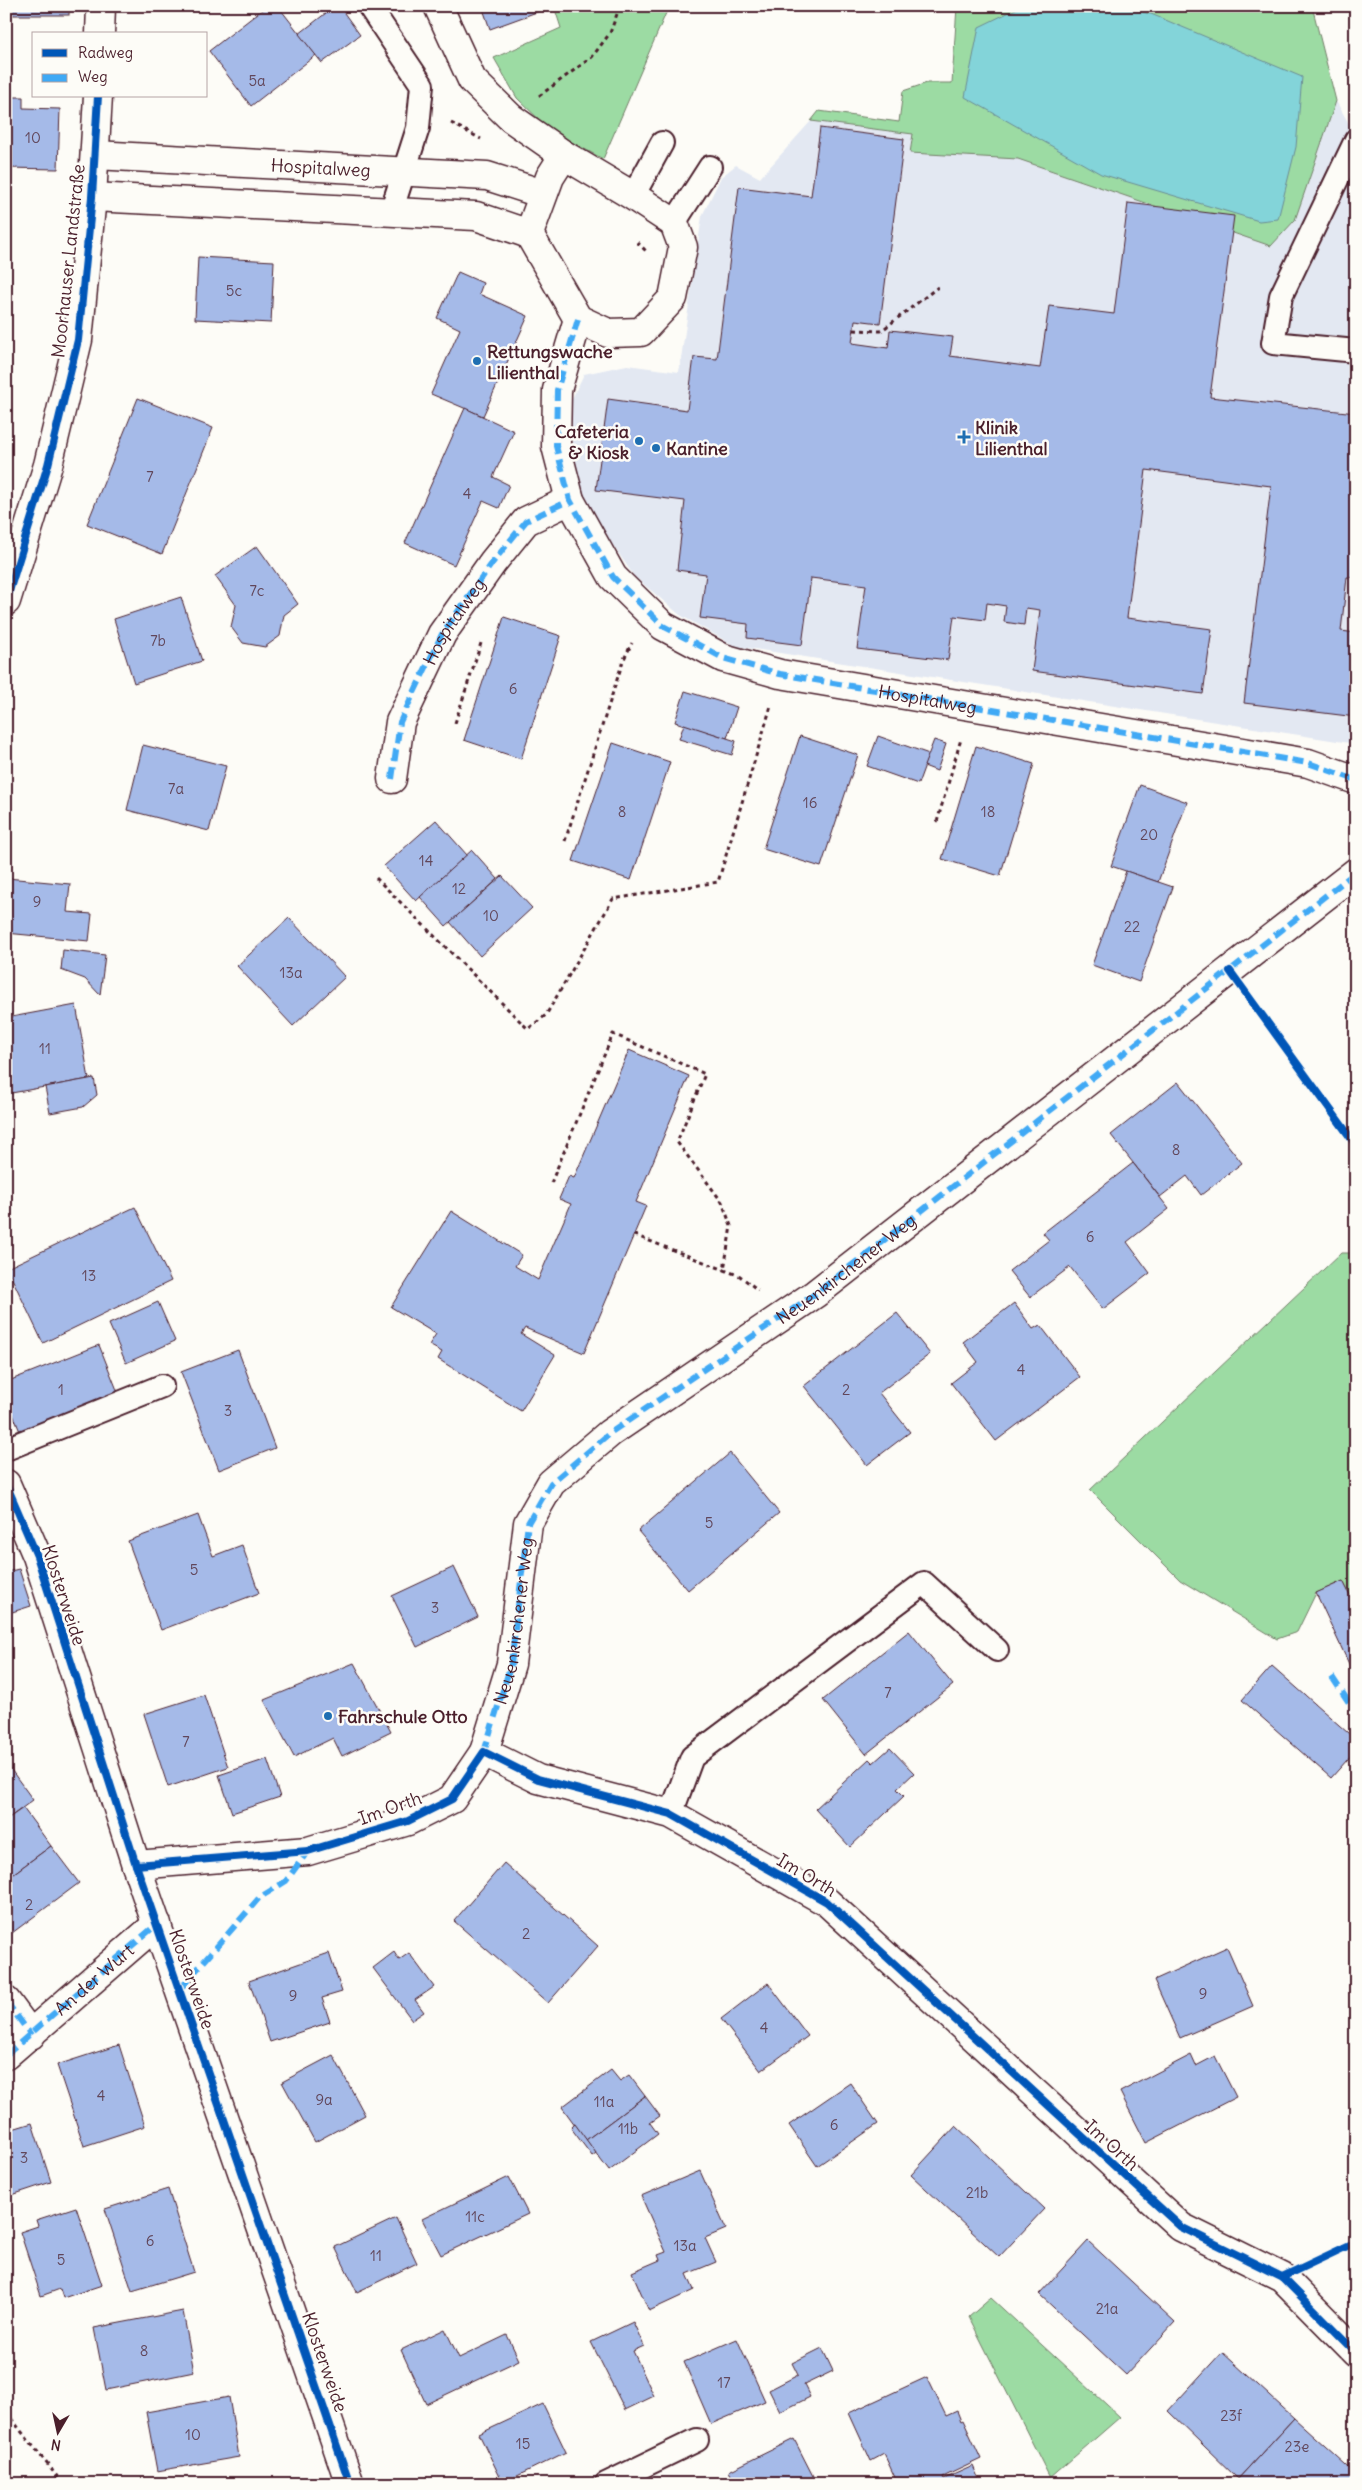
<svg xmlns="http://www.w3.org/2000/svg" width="1362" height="2490" viewBox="0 0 1362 2490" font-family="Delius,sans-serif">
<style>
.built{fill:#e3e8f2}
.green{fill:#9cdba3;stroke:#737d67}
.water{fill:#83d4d9;stroke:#6c8c93}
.building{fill:#a5bae8;stroke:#4a1f2b}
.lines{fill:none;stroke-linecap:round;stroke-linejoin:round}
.service-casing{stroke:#4a1f2b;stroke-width:26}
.minor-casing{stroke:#4a1f2b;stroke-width:31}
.tertiary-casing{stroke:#4a1f2b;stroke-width:31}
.path{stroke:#4a1f2b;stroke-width:3;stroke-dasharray:4 4;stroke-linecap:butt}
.service{stroke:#fdfcf7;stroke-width:22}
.minor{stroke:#fdfcf7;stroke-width:28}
.tertiary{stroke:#fdfcf7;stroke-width:28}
.quiet{stroke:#3fa9f5;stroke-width:6;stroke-dasharray:12 6;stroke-linecap:butt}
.cycleway-casing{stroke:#fdfcf7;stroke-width:11}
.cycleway{stroke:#0057b8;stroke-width:8}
.poi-dot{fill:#1f6fb2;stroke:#fdfcf7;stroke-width:2}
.labels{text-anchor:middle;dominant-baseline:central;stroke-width:5;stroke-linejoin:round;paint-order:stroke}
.number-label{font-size:15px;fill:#61465a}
.street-label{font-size:18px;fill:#4a1f2b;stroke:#fdfcf7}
.poi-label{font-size:18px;font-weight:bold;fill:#4a1f2b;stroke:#fdfcf7;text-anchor:start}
</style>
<rect width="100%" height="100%" fill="#fdfcf7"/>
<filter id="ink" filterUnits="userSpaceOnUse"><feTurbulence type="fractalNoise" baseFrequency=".02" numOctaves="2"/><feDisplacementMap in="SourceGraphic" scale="10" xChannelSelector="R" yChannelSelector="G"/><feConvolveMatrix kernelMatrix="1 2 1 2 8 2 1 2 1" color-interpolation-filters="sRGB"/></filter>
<g filter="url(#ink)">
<polygon class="built" points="1336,101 1356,136 1356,744 735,646 680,615 634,576 593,516 575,470 569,405 584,374 627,365 679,372 702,216 721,177 736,165 760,178 811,121 913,134 910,153 1018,159 1271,246 1295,220"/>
<g class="green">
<polygon points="554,6 669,6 603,159 551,131 517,98 494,58 561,28"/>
<polygon points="957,6 1312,6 1336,101 1295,220 1271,246 1018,159 910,153 913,134 811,121 819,111 899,122 903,91 927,83 952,83"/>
<polygon points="1341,1253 1356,1253 1356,1607 1343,1581 1316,1593 1297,1632 1277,1639 1180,1580 1090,1490"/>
<polygon points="991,2298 1120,2417 1050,2478 969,2317"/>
</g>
<polygon class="water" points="1022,6 1116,6 1151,14 1302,77 1296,147 1278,219 1259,221 1101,174 965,97 979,27"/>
<g class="building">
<rect x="6" y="6" width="63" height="9"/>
<polygon points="267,6 278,6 316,55 251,106 209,51"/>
<polygon points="335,6 339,6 360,35 322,63 299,34"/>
<polygon points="482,6 544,6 545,9 490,29"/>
<polygon points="6,97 23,97 23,108 60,109 58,169 6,168"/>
<polygon points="820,128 904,139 880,323 855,320 852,343 888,348 890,330 953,337 950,356 1040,368 1049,306 1114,314 1128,203 1234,216 1210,397 1356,413 1356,578 1347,577 1341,631 1356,633 1356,717 1244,703 1271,486 1146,470 1127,618 1212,629 1203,694 1032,671 1040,610 1026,608 1024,625 1004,622 1006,606 987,603 985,620 954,616 948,660 857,649 866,585 811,578 802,645 747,638 748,624 700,618 706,574 677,570 685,501 596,490 608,399 687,410 694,357 717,359 739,187 811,196"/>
<polygon points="198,257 274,261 271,323 195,319"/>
<polygon points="458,272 483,283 479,294 528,316 483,416 431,394 460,329 437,318"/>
<polygon points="138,398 213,428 162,554 87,524"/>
<polygon points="465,408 514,431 493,477 509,485 499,508 483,501 454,565 405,543"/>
<polygon points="257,546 298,604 284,615 280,636 265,647 243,643 231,627 236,605 215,576"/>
<polygon points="181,597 202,661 134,683 114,619"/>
<polygon points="504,617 561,636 521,759 464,740"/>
<polygon points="685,691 737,707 727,738 675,722"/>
<polygon points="684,724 736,741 732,755 679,739"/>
<polygon points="800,736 858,755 821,867 763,849"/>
<polygon points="878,736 929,754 918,784 867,766"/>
<polygon points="934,740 946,744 937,771 924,766"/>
<polygon points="613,743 670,762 631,880 573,861"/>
<polygon points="143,745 226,766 209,831 127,810"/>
<polygon points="976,746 1034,764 1000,876 942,859"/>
<polygon points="1140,785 1187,802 1158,882 1111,866"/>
<polygon points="436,820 467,855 416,901 384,866"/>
<polygon points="472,850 498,879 446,926 420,897"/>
<polygon points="1126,871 1173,887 1139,982 1092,965"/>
<polygon points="502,876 532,908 480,956 450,922"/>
<polygon points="7,878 70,884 67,912 92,914 89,941 6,933"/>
<polygon points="289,918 345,977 293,1026 237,966"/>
<polygon points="63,950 105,955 100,995 85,979 61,970"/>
<polygon points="76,1005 89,1079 6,1094 6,1018"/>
<polygon points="629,1050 689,1076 636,1202 646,1206 584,1353 525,1328 521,1334 555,1355 521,1411 438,1359 442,1352 429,1345 436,1334 391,1307 451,1211 522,1255 515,1266 538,1280 571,1204 559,1199 569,1176 574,1178"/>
<polygon points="94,1078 97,1095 83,1107 50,1113 45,1087"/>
<polygon points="1178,1082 1242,1163 1201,1195 1187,1176 1160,1197 1111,1135"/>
<polygon points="1133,1163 1169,1209 1127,1242 1150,1273 1103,1309 1070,1267 1030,1297 1009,1271 1049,1240 1043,1233"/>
<polygon points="135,1207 171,1281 43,1343 7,1268"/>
<polygon points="158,1302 175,1341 126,1363 109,1324"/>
<polygon points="1014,1303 1033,1329 1040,1325 1080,1377 996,1441 951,1383 978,1362 963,1342"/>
<polygon points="897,1313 930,1354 879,1393 910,1432 867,1465 804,1386"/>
<polygon points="99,1345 119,1395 21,1434 6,1397 6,1382"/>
<polygon points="238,1350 275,1448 219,1470 181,1372"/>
<polygon points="730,1453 779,1513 688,1590 638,1531"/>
<polygon points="198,1515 213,1556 242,1545 259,1593 161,1630 128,1541"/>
<polygon points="454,1567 478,1617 417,1647 392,1596"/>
<polygon points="19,1569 31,1606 6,1614 6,1572"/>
<polygon points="1343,1581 1356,1607 1356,1679 1316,1593"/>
<polygon points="909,1631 953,1685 866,1754 823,1700"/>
<polygon points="354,1663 391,1732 342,1756 333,1738 294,1757 264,1700"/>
<polygon points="1272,1666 1356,1740 1356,1750 1331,1778 1242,1700"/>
<polygon points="204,1695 228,1767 168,1787 144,1714"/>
<polygon points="890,1748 914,1773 897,1789 904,1796 850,1847 815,1809 869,1759 873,1763"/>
<polygon points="267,1759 280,1797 232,1813 219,1775"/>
<polygon points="9,1767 33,1800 6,1820 6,1769"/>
<polygon points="23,1808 51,1846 6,1879 6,1820"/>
<polygon points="51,1846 79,1883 12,1933 6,1925 6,1879"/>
<polygon points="504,1863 598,1946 548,2003 454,1921"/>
<polygon points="1227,1947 1253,2006 1180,2038 1154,1980"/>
<polygon points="394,1952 399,1960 409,1953 434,1987 415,2000 424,2012 412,2020 373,1968"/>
<polygon points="329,1953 342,1992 322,1998 330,2022 270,2042 249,1981"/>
<polygon points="768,1983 808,2036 761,2071 721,2019"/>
<polygon points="119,2045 145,2126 84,2146 57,2065"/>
<polygon points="333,2055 365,2115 315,2142 282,2082"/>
<polygon points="1191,2055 1196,2066 1215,2056 1236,2097 1146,2143 1120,2092"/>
<polygon points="611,2070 620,2081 629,2075 645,2096 586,2140 562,2107"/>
<polygon points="850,2083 878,2124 817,2166 789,2125"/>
<polygon points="645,2096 660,2116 650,2123 658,2134 609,2171 586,2140"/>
<polygon points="32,2123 51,2182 6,2197 6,2131"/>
<polygon points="575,2124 596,2153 592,2156 571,2128"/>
<polygon points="956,2126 1044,2209 999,2257 911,2175"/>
<polygon points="700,2171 726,2229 705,2238 716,2262 687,2274 694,2290 649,2311 632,2272 660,2260 658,2255 666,2252 641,2196"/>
<polygon points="509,2177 528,2214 441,2255 422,2219"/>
<polygon points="168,2189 194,2272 132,2291 105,2209"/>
<polygon points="76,2207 102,2285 63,2298 60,2289 41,2296 20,2232 38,2226 36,2220"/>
<polygon points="396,2218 417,2263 357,2292 335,2247"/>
<polygon points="1088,2241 1175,2322 1126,2375 1039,2294"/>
<polygon points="183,2311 194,2372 106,2390 94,2328"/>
<polygon points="633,2322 644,2346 633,2351 654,2396 625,2410 591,2342"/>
<polygon points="445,2329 459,2358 507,2335 519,2360 426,2404 401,2350"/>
<polygon points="737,2339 765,2401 711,2424 684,2362"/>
<polygon points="822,2348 833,2371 804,2385 810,2397 780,2412 769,2390 798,2375 792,2363"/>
<polygon points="1222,2352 1294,2418 1238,2479 1168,2411"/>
<polygon points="927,2377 946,2416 957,2411 961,2421 963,2420 981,2459 943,2477 944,2479 973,2466 981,2484 898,2484 884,2454 871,2461 849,2413"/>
<polygon points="229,2397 239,2457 157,2471 146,2412"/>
<polygon points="543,2404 566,2452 503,2483 479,2434"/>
<polygon points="1294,2418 1356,2474 1356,2484 1244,2484 1238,2479"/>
<polygon points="794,2439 817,2484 735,2484 729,2471"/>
</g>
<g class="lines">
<g class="service-casing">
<g id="service">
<polyline points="369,6 422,85 418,128 391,212"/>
<polyline points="1356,140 1281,296 1273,343 1356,351"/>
<polyline points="633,196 662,143"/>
<polyline points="674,223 710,167"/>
<polyline points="6,1449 162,1386"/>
<polyline points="671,1814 692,1757 924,1583 997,1650"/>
<polyline points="606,2484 697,2440"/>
</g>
</g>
<g class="minor-casing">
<g id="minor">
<polyline points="438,6 472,80 511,118 564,155"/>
<path id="s1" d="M 95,155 L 487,176 L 543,194"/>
<polyline points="92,197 476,216 529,234 578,319 608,333 641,332 673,298 683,247 674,223 633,196 564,155 550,177 529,234"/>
<path id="s2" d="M 578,319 L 557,390 L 556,446 L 570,500 L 613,577 L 663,626 L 723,658 L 780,674 L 1308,763 L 1356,780"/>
<path id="s3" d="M 392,779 L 400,722 L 442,634 L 493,562 L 526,521 L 570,500"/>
<polyline points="6,1484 37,1556 136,1865 350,2484"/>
<path id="s4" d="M 484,1752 L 511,1664 L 528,1523 L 551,1483 L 610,1433 L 815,1294 L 1356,872"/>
<polyline points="136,1865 308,1851 408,1821 452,1799 484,1752 538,1779 671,1814 827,1902 1181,2227 1282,2277 1356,2352"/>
<polyline points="6,2001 31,2035"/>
<polyline points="6,2055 157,1924"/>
</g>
</g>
<g class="tertiary-casing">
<g id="tertiary">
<polyline points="100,34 101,6"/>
<polyline points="6,601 48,465 78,340 92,197 98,96"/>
</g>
</g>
<g class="path">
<polyline points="539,96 592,57 610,33 620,6"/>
<polyline points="451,123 481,139"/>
<polyline points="637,242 647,252"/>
<polyline points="854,330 881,331 938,287"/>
<polyline points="455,723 482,640"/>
<polyline points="937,822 961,739"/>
<polyline points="565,841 623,661 632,643"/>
<polyline points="376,878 528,1029 546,1015 613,899 718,882 771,706"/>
<polyline points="551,1183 613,1034 705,1074 677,1142 722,1202 731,1226 724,1270"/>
<polyline points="634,1235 740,1276 758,1290"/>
<polyline points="6,2412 63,2484"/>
</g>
<use href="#service" class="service"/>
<use href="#minor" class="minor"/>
<use href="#tertiary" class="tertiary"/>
<g class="quiet">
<polyline points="578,319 557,390 556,446 570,500 613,577 663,626 723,658 780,674 1308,763 1356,780"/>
<polyline points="392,779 400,722 442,634 493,562 526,521 570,500"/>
<polyline points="1332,1677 1356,1713"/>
<polyline points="484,1752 511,1664 528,1523 551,1483 610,1433 815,1294 1356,872"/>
<polyline points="180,1989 259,1898 286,1881 308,1851"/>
<polyline points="6,2001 31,2035"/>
<path id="s5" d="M 6,2055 L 157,1924"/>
</g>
<g class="cycleway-casing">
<g id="cycleway">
<polyline points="6,601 48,465 78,340 92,197 98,96"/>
<polyline points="1230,971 1356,1145"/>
<polyline points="6,1484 37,1556 136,1865 350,2484"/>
<polyline points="136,1865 308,1851 408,1821 452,1799 484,1752 538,1779 671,1814 827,1902 1181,2227 1282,2277 1356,2352"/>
<polyline points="1282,2277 1356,2242"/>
</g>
</g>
<use href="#cycleway" class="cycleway"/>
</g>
</g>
<g class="poi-dot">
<circle cx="477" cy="361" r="5"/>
<path d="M961.5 429.5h5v5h5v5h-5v5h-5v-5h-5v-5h5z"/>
<circle cx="639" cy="441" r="5"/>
<circle cx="656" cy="448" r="5"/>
<circle cx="328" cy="1716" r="5"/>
</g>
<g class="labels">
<g class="number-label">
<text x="257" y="80">5a</text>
<text x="33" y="137">10</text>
<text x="234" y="290">5c</text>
<text x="150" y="476">7</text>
<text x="467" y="493">4</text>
<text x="257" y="590">7c</text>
<text x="158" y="640">7b</text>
<text x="513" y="688">6</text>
<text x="176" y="788">7a</text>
<text x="810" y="802">16</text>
<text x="622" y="811">8</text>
<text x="988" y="811">18</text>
<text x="1149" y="834">20</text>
<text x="426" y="860">14</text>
<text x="459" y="888">12</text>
<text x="37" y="901">9</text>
<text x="491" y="915">10</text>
<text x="1132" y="926">22</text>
<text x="291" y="972">13a</text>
<text x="45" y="1048">11</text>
<text x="1176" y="1149">8</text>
<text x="1090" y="1236">6</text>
<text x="89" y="1275">13</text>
<text x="1021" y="1369">4</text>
<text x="61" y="1389">1</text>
<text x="846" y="1389">2</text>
<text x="228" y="1410">3</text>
<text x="709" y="1522">5</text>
<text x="194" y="1569">5</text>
<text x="435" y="1607">3</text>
<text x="888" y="1692">7</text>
<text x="186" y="1741">7</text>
<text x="29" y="1904">2</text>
<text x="526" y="1933">2</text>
<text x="1203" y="1993">9</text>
<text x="293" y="1995">9</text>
<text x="764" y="2027">4</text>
<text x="101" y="2095">4</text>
<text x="324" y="2099">9a</text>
<text x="604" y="2101">11a</text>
<text x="834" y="2124">6</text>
<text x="628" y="2128">11b</text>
<text x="24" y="2157">3</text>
<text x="977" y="2192">21b</text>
<text x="475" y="2216">11c</text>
<text x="150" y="2240">6</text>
<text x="685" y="2245">13a</text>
<text x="376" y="2255">11</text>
<text x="61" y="2259">5</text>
<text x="1107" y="2308">21a</text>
<text x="144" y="2350">8</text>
<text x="724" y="2382">17</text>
<text x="1231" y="2415">23f</text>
<text x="193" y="2434">10</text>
<text x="523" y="2443">15</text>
<text x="1297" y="2446">23e</text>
</g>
<g class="street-label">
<text stroke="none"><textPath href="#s1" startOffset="226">Hospitalweg</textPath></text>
<text transform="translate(68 261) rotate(-84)">Moorhauser Landstraße</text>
<text stroke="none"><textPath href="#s3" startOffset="172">Hospitalweg</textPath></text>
<text stroke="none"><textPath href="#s2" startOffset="621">Hospitalweg</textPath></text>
<text stroke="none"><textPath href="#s4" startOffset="645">Neuenkirchener Weg</textPath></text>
<text transform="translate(64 1595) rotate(72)">Klosterweide</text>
<text stroke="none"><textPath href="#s4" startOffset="135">Neuenkirchener Weg</textPath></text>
<text transform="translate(390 1808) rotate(-20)">Im Orth</text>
<text transform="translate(807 1875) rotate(31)">Im Orth</text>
<text transform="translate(192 1979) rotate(71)">Klosterweide</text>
<text stroke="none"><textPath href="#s5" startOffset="116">An der Wurt</textPath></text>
<text transform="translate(1112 2145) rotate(42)">Im Orth</text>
<text transform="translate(325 2362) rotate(71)">Klosterweide</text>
</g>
<g class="poi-label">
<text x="487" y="351">Rettungswache<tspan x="487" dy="21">Lilienthal</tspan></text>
<text x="975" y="427">Klinik<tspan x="975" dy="21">Lilienthal</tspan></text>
<text x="629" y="431" text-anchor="end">Cafeteria<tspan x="629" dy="21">&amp; Kiosk</tspan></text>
<text x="666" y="448">Kantine</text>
<text x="338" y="1716">Fahrschule Otto</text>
</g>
</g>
<rect width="1362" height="2490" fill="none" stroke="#fdfcf7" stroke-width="25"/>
<rect x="12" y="12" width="1337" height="2465" fill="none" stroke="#4a1f2b" stroke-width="2" filter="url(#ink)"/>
<rect x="32" y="32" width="175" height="65" fill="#fdfcf7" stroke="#b5a4a5"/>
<rect x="42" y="49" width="25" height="8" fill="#0057b8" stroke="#b5a4a5"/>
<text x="78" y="58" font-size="15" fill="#4a1f2b">Radweg</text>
<rect x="42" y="74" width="25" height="8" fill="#3fa9f5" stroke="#b5a4a5"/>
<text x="78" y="82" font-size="15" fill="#4a1f2b">Weg</text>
<g transform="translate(58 2432) rotate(189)" stroke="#fdfcf7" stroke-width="4" paint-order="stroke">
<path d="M0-4L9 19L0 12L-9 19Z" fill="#4a1f2b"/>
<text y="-8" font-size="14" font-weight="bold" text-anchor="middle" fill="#4a1f2b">N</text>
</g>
</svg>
